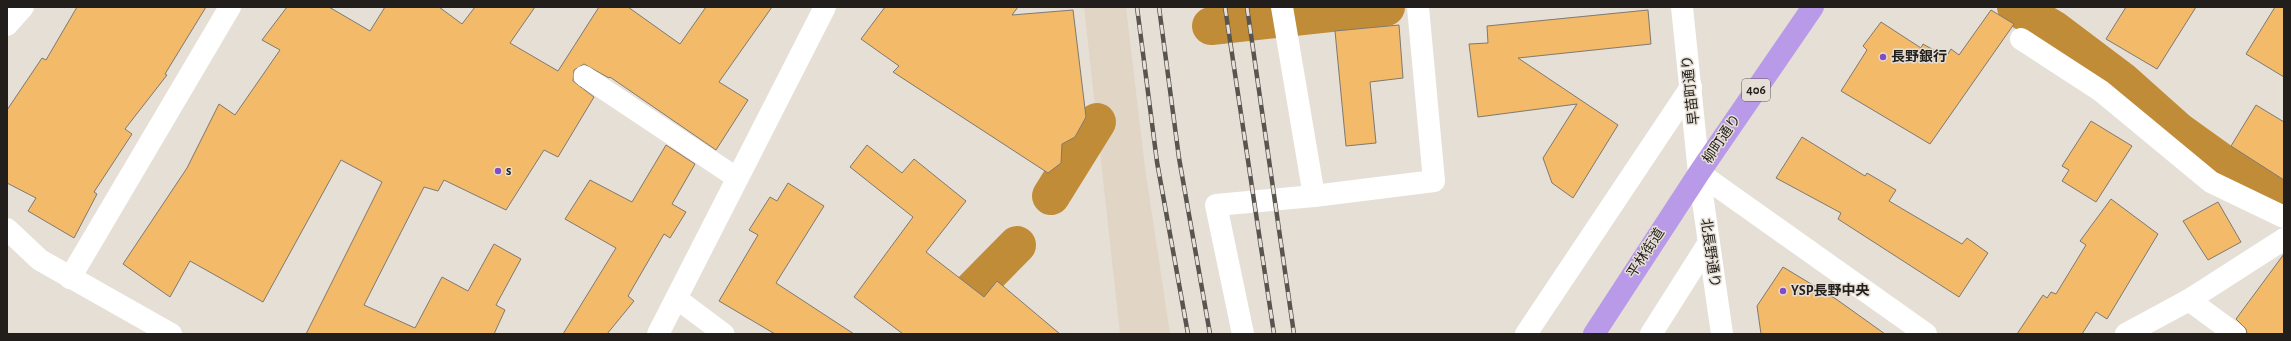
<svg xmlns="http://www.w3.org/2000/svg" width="2291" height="341" viewBox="0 0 2291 341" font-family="'Alegreya Sans','Noto Sans JP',sans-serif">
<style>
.built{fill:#e1d6c6}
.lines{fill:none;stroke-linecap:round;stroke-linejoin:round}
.canal{stroke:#c18c38;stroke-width:38}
.building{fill:#f2ba69;stroke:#7f7971}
.service{stroke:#fff;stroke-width:21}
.minor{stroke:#fff;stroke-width:22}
.tertiary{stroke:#fff;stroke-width:22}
.trunk{stroke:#b89ae8;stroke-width:22}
.rail-casing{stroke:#58544f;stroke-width:4.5}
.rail{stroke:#e6dfd6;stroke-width:3;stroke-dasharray:9;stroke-linecap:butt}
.poi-dot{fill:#814cc4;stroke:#e6dfd6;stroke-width:1.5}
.labels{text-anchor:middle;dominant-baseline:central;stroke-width:3;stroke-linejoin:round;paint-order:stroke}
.shield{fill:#e6dfd6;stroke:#5c5853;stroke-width:1}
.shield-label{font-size:13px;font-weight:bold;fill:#211e1b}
.poi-label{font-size:14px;font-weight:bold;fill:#211e1b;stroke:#e6dfd6;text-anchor:start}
.street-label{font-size:14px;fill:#211e1b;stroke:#e6dfd6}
</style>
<rect width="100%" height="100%" fill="#e6dfd6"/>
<polygon class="built" points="1084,7 1126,7 1145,168 1170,334 1120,334"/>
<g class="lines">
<g class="canal">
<polyline points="2016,7 2053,29 2122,81 2178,131 2224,164 2284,194"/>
<polyline points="1211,26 1386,7"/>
<polyline points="1051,196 1097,122"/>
<polyline points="933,334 955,308 1017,245"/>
</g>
</g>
<g class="building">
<polygon points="77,7 206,7 165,74 167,75 125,129 132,134 94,192 97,194 74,238 28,211 36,198 7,183 7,110 42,58 46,60"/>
<polygon points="287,7 329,7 370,31 385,7 439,7 462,24 475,7 535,7 510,43 558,71 599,7 628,7 680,44 706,7 772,7 719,82 748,100 716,150 610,77 609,78 584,64 574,70 573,81 594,97 558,157 544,150 506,210 444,180 438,191 424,187 364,305 415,328 442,277 468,291 494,244 521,259 496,305 505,310 494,334 306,334 382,182 341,160 263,302 190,261 170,297 123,264 187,168 219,104 235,115 280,50 262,40"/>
<polygon points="885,7 1018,7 1012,15 1073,10 1086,117 1075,137 1062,144 1061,163 1048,173 893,72 899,66 861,39"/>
<polygon points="2126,7 2196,7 2157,69 2106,39"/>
<polygon points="2275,7 2284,7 2284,77 2246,54"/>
<polygon points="1648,10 1651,44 1518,58 1618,125 1573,198 1552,183 1543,158 1577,104 1478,117 1469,44 1488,43 1487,26"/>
<polygon points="1991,10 2014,24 1930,144 1841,91 1867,50 1863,46 1881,22 1921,48 1923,44 1946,57 1951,49 1959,55"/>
<polygon points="1399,25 1403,78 1370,82 1376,143 1346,146 1335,31"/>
<polygon points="2256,105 2284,122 2284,180 2231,146"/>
<polygon points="2091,121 2132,146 2096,202 2062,181 2069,170 2062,166"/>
<polygon points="1802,137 1865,176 1867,173 1896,190 1889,201 1962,244 1967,238 1988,253 1959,297 1838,219 1841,213 1776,178"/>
<polygon points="666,145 695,164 672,204 686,212 670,238 664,234 628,296 634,301 607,334 563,334 616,248 565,219 590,180 632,202"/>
<polygon points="867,145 902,173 914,159 966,201 926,252 984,297 997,281 1060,334 903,334 854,297 913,217 850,167"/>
<polygon points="788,183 824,206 776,283 854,334 775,334 719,301 758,235 749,230 770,197 777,201"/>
<polygon points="2111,199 2158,234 2107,319 2096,312 2082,334 2017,334 2043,295 2047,298 2051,292 2056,294 2086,245 2080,241"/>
<polygon points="2218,202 2241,242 2208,260 2183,221"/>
<polygon points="2284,254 2284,334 2247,334 2246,329 2236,319"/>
<polygon points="1783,267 1836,299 1885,334 1761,334 1757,306"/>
</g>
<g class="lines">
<g class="service">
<polyline points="584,76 737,178"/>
<polyline points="676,298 724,334"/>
</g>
<g class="minor">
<polyline points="1282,7 1314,196 1434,181 1418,7"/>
<polyline points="7,25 23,7"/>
<polyline points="2021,39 2101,91 2211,182 2284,217"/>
<polyline points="7,229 40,260 171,334"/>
<polyline points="70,278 230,7"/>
<polyline points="2189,300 2235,334"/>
<polyline points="1243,334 1216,205 1314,196"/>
<polyline points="1526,334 1691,87"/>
<polyline points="1651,334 1708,244"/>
<polyline points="2126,334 2189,300 2284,239"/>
</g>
<g class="tertiary">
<polyline points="1682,7 1699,173 1722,334"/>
<polyline points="1699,173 1926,334"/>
<polyline points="658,334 825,7"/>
</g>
<polyline class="trunk" points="1594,334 1699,173 1813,7"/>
<g class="rail-casing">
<g id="rail">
<polyline points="1137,7 1157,162 1188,334"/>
<polyline points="1159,7 1179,158 1210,334"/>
<polyline points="1225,7 1274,334"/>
<polyline points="1247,7 1294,334"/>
</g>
</g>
<use href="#rail" class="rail"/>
</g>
<g class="poi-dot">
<circle cx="1883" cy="57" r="4"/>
<circle cx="498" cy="171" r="4"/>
<circle cx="1783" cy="291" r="4"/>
</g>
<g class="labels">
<rect class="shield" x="1742" y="79" width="28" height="22" rx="3"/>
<g class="shield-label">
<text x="1756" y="90">406</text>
</g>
<g class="poi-label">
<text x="1891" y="57">長野銀行</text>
<text x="506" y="171">s</text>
<text x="1791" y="291">YSP長野中央</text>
</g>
<g class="street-label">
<text transform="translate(1691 90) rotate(-96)">早苗町通り</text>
<text transform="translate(1722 139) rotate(-56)">柳町通り</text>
<text transform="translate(1646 253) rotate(-57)">平林街道</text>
<text transform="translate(1710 253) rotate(82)">北長野通り</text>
</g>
</g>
<rect width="2291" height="341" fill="none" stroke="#211e1b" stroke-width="16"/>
</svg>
